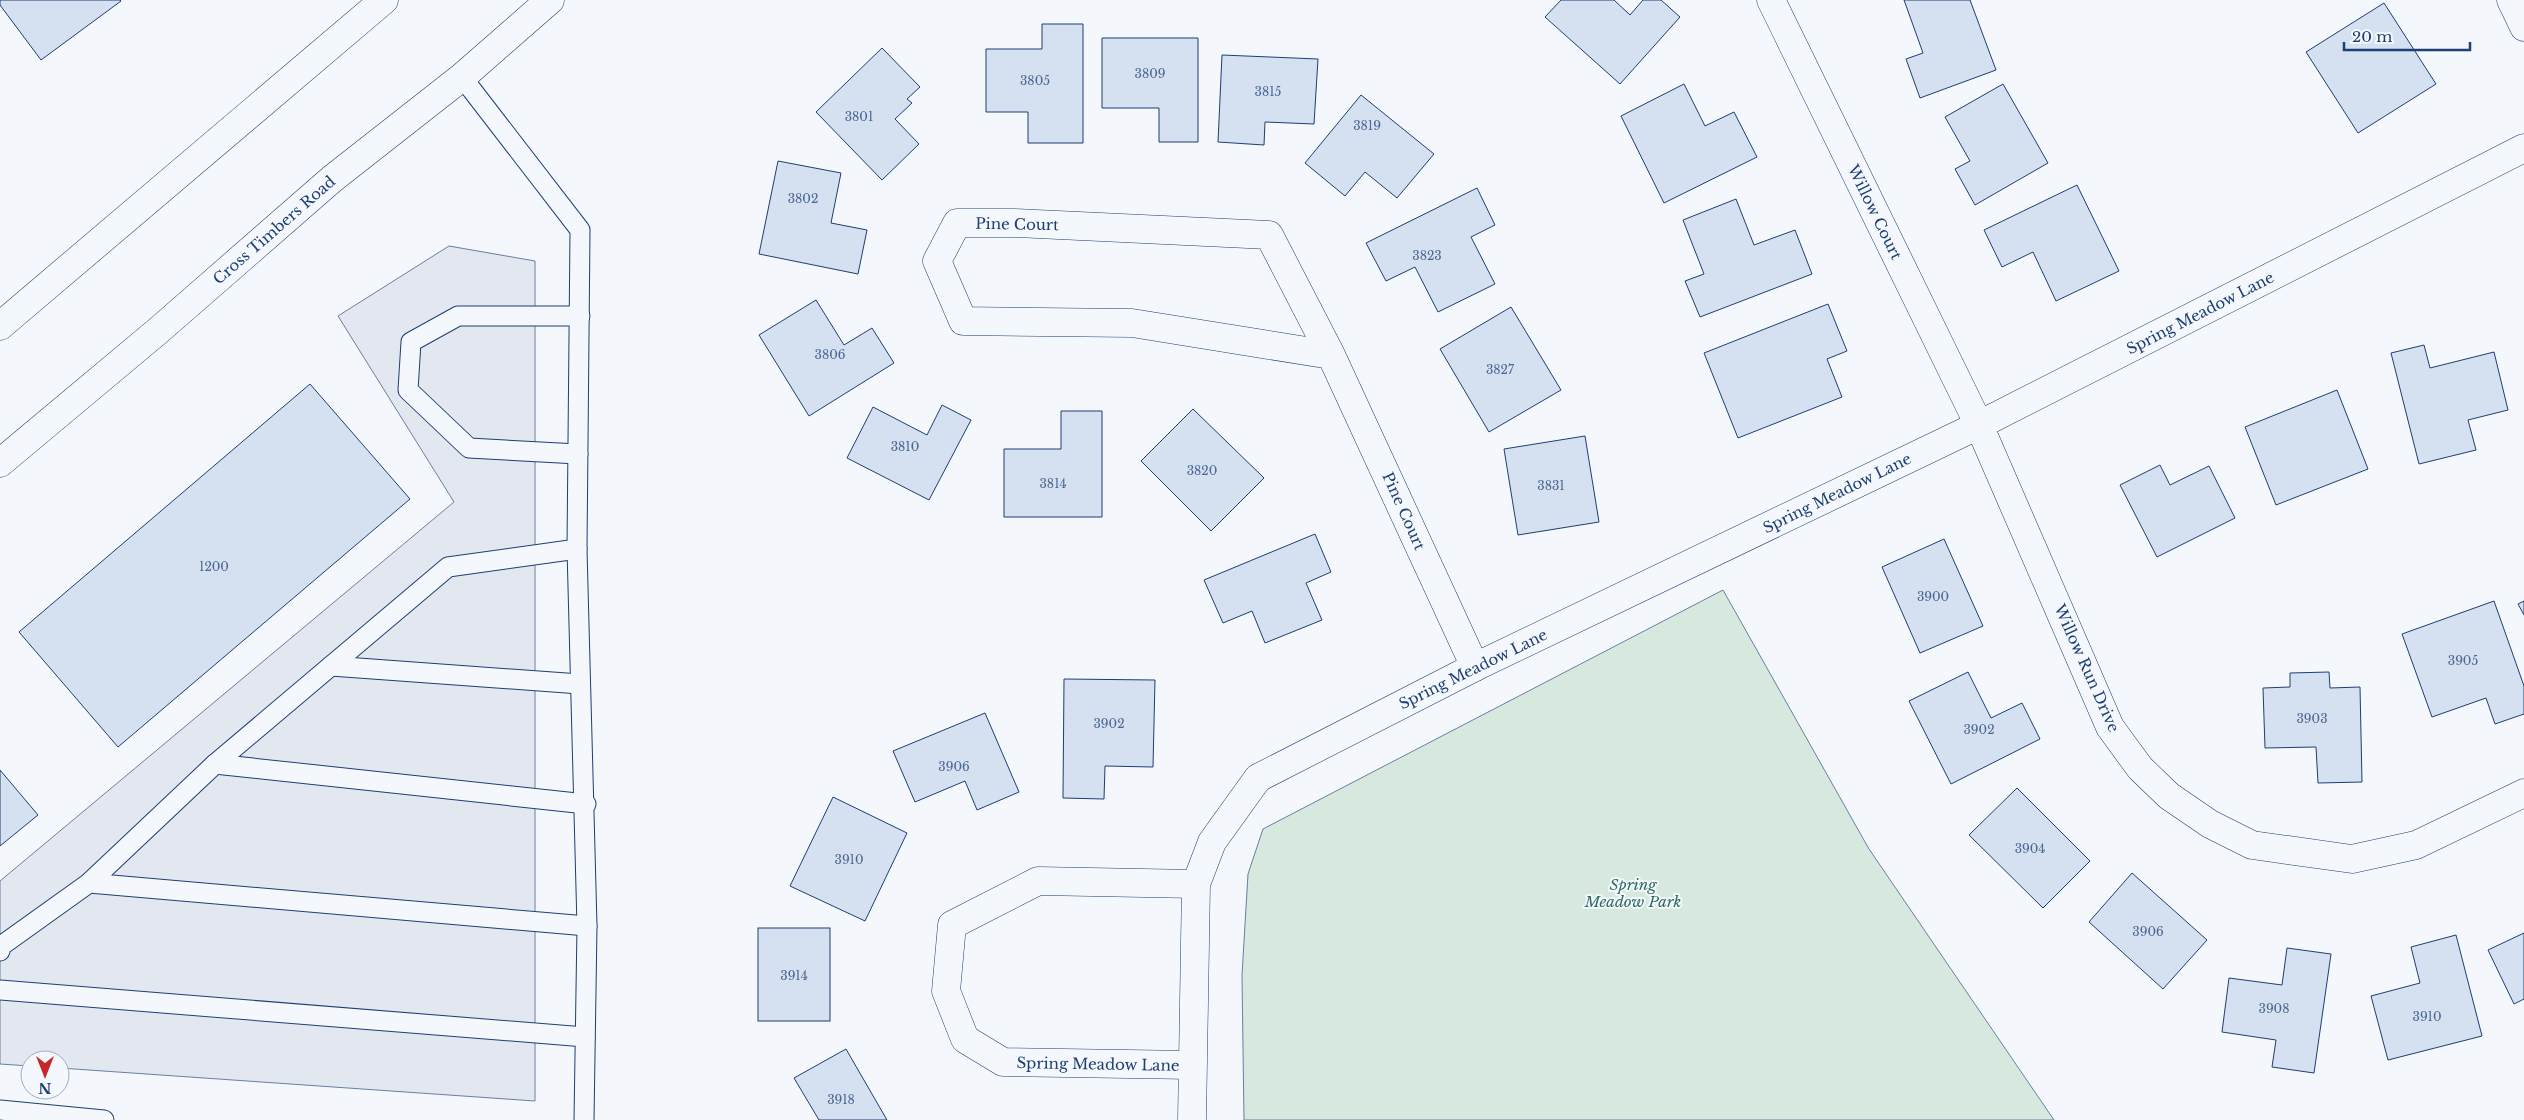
<svg xmlns="http://www.w3.org/2000/svg" width="2524" height="1120" viewBox="0 0 2524 1120" font-family="'Libre Baskerville',serif">
<style>
.green{fill:#d7e8df;stroke:#687fa3}
.parking{fill:#e3e8f0;stroke:#687fa3}
.building{fill:#d5e0f0;stroke:#1d3f73}
.lines{fill:none;stroke-linecap:round;stroke-linejoin:round}
.lane-casing{stroke:#1d3f73;stroke-width:21}
.street-casing{stroke:#1d3f73;stroke-width:29}
.primary-casing{stroke:#1d3f73;stroke-width:29}
.lane{stroke:#f4f7fb;stroke-width:19}
.street{stroke:#f4f7fb;stroke-width:28}
.primary{stroke:#f4f7fb;stroke-width:28}
.labels{text-anchor:middle;dominant-baseline:central;stroke-width:4;stroke-linejoin:round;paint-order:stroke}
.number-label{font-size:12px;fill:#4b6792}
.street-label{font-size:15px;fill:#1d3f73;stroke:#f4f7fb}
.park-label{font-size:15px;font-style:italic;fill:#2c6c60;stroke:#f4f7fb}
</style>
<rect width="100%" height="100%" fill="#f4f7fb"/>
<polygon class="green" points="1723,590 1869,849 2054,1120 1244,1120 1242,975 1248,874 1263,829"/>
<polygon class="parking" points="449,246 535,261 535,1101 60,1068 60,1060 30,1060 30,1066 0,1064 0,881 454,502 338,316"/>
<g class="building">
<polygon points="0,0 120,0 121,1 41,60 0,5"/>
<polygon points="1561,0 1614,0 1630,15 1643,0 1661,0 1680,17 1620,84 1545,17"/>
<polygon points="1904,0 1970,0 1996,70 1920,98 1906,59 1923,53"/>
<polygon points="2384,3 2436,84 2358,133 2306,52"/>
<polygon points="1042,24 1083,24 1083,143 1028,143 1028,112 986,112 986,49 1042,49"/>
<polygon points="1102,38 1198,38 1198,142 1159,142 1159,108 1102,108"/>
<polygon points="882,48 920,87 907,99 912,103 895,119 919,144 882,180 816,112"/>
<polygon points="1222,55 1318,59 1314,124 1265,122 1264,145 1218,142"/>
<polygon points="1684,84 1705,126 1734,112 1757,157 1664,203 1621,116"/>
<polygon points="2003,84 2048,163 1975,205 1955,169 1970,161 1945,117"/>
<polygon points="1361,95 1434,154 1397,198 1365,172 1345,196 1305,163"/>
<polygon points="778,161 841,173 831,223 867,230 858,274 759,254"/>
<polygon points="2077,185 2119,271 2056,301 2033,252 2002,267 1984,230"/>
<polygon points="1477,188 1495,225 1471,237 1495,284 1438,312 1415,267 1386,281 1366,243"/>
<polygon points="1736,199 1754,245 1795,230 1812,274 1700,317 1685,281 1704,274 1683,220"/>
<polygon points="816,300 844,345 872,328 894,363 809,416 759,335"/>
<polygon points="1828,304 1847,351 1827,359 1842,397 1738,438 1704,353"/>
<polygon points="1511,307 1561,390 1489,432 1440,349"/>
<polygon points="2424,345 2430,368 2494,352 2508,410 2468,420 2476,450 2419,464 2391,353"/>
<polygon points="310,384 410,499 118,747 19,632"/>
<polygon points="2337,390 2368,469 2276,505 2245,427"/>
<polygon points="942,405 971,420 929,500 847,458 873,407 927,435"/>
<polygon points="1193,409 1264,478 1211,531 1141,461"/>
<polygon points="1061,411 1102,411 1102,517 1004,517 1004,449 1061,449"/>
<polygon points="1585,436 1599,522 1518,535 1504,449"/>
<polygon points="2160,465 2170,485 2209,466 2235,518 2157,557 2120,485"/>
<polygon points="1315,534 1331,572 1306,583 1322,620 1265,643 1252,611 1223,623 1204,580"/>
<polygon points="1944,539 1983,626 1920,653 1882,567"/>
<polygon points="2494,601 2524,686 2524,714 2495,724 2486,698 2432,717 2402,634"/>
<polygon points="2524,601 2524,615 2518,604"/>
<polygon points="1968,672 1991,718 2022,703 2040,739 1951,784 1909,701"/>
<polygon points="2329,672 2330,688 2360,687 2362,782 2318,783 2316,747 2265,748 2263,688 2290,687 2290,673"/>
<polygon points="1064,679 1155,680 1153,767 1105,766 1104,799 1063,798"/>
<polygon points="985,713 1019,792 977,810 965,781 915,802 893,751"/>
<polygon points="0,770 38,815 0,846"/>
<polygon points="2017,788 2090,861 2043,908 1969,835"/>
<polygon points="833,797 907,833 865,921 790,886"/>
<polygon points="2132,873 2207,940 2163,989 2089,922"/>
<rect x="758" y="928" width="72" height="93"/>
<polygon points="2524,933 2524,999 2514,1004 2488,950"/>
<polygon points="2456,935 2482,1036 2388,1060 2371,996 2420,983 2411,947"/>
<polygon points="2287,948 2331,954 2314,1073 2272,1067 2276,1040 2222,1032 2229,978 2282,985"/>
<polygon points="846,1049 887,1120 819,1120 794,1078"/>
</g>
<g class="lines">
<g class="lane-casing">
<g id="lane">
<polyline points="462,77 580,230 577,549 587,926 584,1120"/>
<polyline points="578,454 469,448 408,390 411,342 458,316 580,316"/>
<polyline points="331,666 580,684"/>
<polyline points="215,764 586,804"/>
<polyline points="89,883 587,926"/>
<polyline points="0,951 1,946 89,883 215,764 448,567 577,549"/>
<polyline points="0,990 585,1037"/>
<polyline points="0,1110 104,1120"/>
</g>
</g>
<g class="street-casing">
<g id="street">
<polyline points="1771,0 1979,425 2110,727 2140,768 2169,796 2210,824 2252,845 2352,859 2416,845 2524,793"/>
<polyline points="2511,0 2524,27"/>
<polyline points="1331,355 1132,323 963,321 937,261 957,223 1014,223 1269,235 1331,355 1475,667"/>
<polyline points="1192,1065 1003,1062 965,1039 946,991 952,925 1038,881 1196,884"/>
<polyline points="1192,1120 1196,884 1212,842 1258,778 1475,667 1979,425 2524,148"/>
</g>
</g>
<g class="primary-casing">
<g id="primary">
<polyline points="0,326 384,0"/>
<polyline points="0,463 159,330 332,179 462,77 550,0"/>
</g>
</g>
<use href="#lane" class="lane"/>
<use href="#street" class="street"/>
<use href="#primary" class="primary"/>
</g>
<g class="labels">
<g class="number-label">
<text x="1150" y="73">3809</text>
<text x="1035" y="80">3805</text>
<text x="1268" y="91">3815</text>
<text x="859" y="116">3801</text>
<text x="1367" y="125">3819</text>
<text x="803" y="198">3802</text>
<text x="1427" y="255">3823</text>
<text x="830" y="354">3806</text>
<text x="1500" y="369">3827</text>
<text x="905" y="446">3810</text>
<text x="1202" y="470">3820</text>
<text x="1053" y="483">3814</text>
<text x="1551" y="485">3831</text>
<text x="214" y="566">1200</text>
<text x="1933" y="596">3900</text>
<text x="2463" y="660">3905</text>
<text x="2312" y="718">3903</text>
<text x="1109" y="723">3902</text>
<text x="1979" y="729">3902</text>
<text x="954" y="766">3906</text>
<text x="2030" y="848">3904</text>
<text x="849" y="859">3910</text>
<text x="2148" y="931">3906</text>
<text x="794" y="975">3914</text>
<text x="2274" y="1008">3908</text>
<text x="2427" y="1016">3910</text>
<text x="841" y="1099">3918</text>
</g>
<g class="street-label">
<text transform="translate(1875 212) rotate(64)">Willow Court</text>
<text transform="translate(1017 224) rotate(1)">Pine Court</text>
<text transform="translate(274 230) rotate(-41)">Cross Timbers Road</text>
<text transform="translate(2200 313) rotate(-27)">Spring Meadow Lane</text>
<text transform="translate(1837 493) rotate(-26)">Spring Meadow Lane</text>
<text transform="translate(1404 511) rotate(66)">Pine Court</text>
<text transform="translate(2087 668) rotate(66)">Willow Run Drive</text>
<text transform="translate(1473 669) rotate(-26)">Spring Meadow Lane</text>
<text transform="translate(1098 1064) rotate(1)">Spring Meadow Lane</text>
</g>
<g class="park-label">
<text x="1633" y="884">Spring<tspan x="1633" dy="17">Meadow Park</tspan></text>
</g>
</g>
<g transform="translate(45 1075) rotate(180)"><circle r="24" fill="#f4f7fb" stroke="#9eadc5"/>
<path d="M0-4L9 19L0 12L-9 19Z" fill="#c62828"/>
<text y="-8" font-size="14" font-weight="bold" text-anchor="middle" fill="#1d3f73">N</text>
</g>
<path d="M2344 42v8h126v-8" fill="none" stroke="#1d3f73" stroke-width="2.5"/>
<text x="2352" y="42" font-size="15" fill="#1d3f73" stroke="#f4f7fb" stroke-width="4" paint-order="stroke">20 m</text>
</svg>
